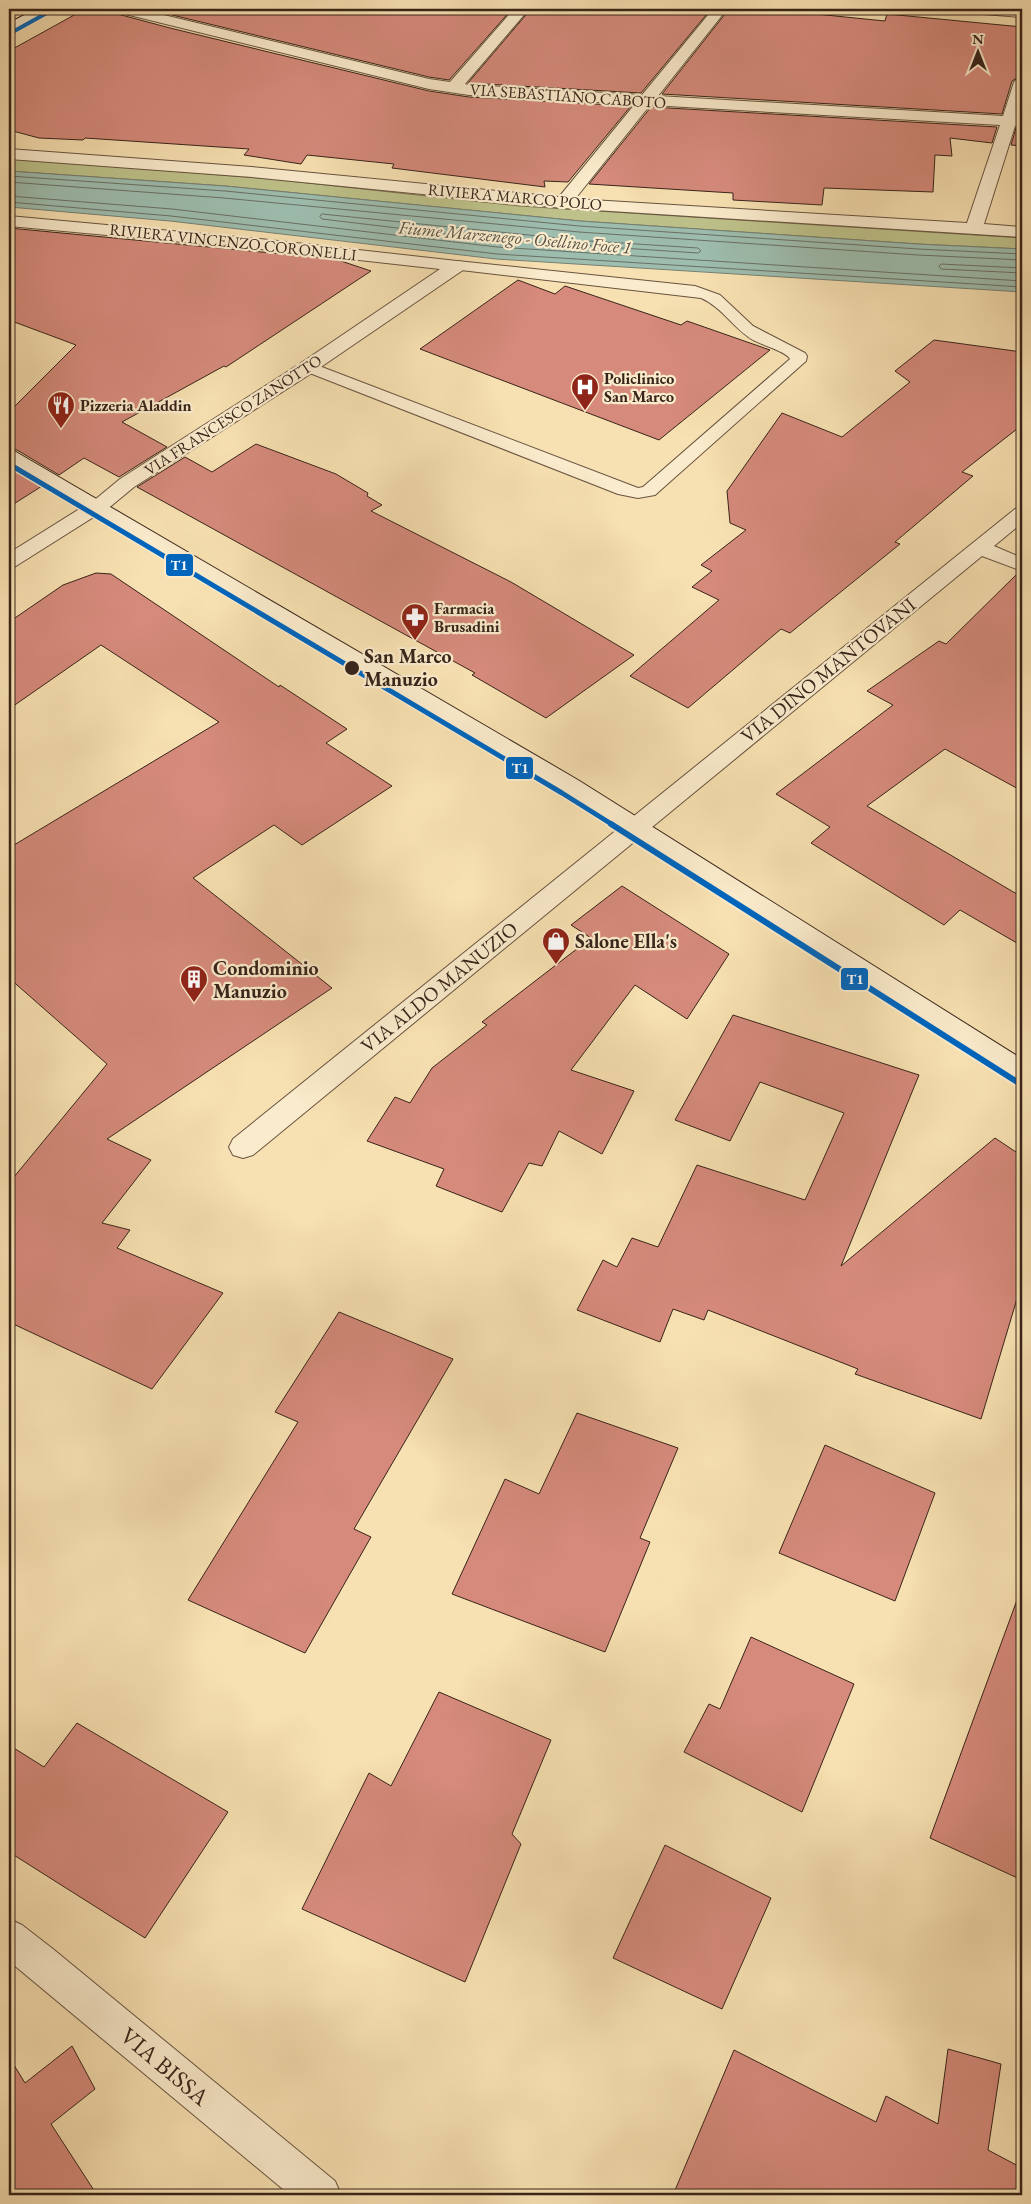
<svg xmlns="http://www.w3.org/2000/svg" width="1031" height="2204" viewBox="0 0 1031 2204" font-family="'EB Garamond',serif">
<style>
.green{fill:#bec28a;stroke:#7b7352}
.water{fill:#9dbdaf;stroke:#758073}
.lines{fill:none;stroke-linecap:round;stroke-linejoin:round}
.shore{stroke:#6a7064;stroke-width:1}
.building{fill:#d58a7b;stroke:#38241a}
.lane-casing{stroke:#685340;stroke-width:2}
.street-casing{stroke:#685340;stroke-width:2}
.secondary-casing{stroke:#38241a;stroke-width:2}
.lane{fill:#faebcc;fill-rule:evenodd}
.street{fill:#faebcc;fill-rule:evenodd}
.secondary{fill:#faebcc;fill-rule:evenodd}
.tram-1-far2-casing{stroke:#faebcc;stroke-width:6}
.tram-1-far1-casing{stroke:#faebcc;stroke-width:8}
.tram-1-casing{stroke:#faebcc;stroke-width:10}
.tram-1-far2{stroke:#0065bd;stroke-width:4}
.tram-1-far1{stroke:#0065bd;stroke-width:5}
.tram-1{stroke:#0065bd;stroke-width:6}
.stop-dot{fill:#38241a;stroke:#faebcc;stroke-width:2}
.labels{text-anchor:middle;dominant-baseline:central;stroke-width:4.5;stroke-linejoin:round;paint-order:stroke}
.far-street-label{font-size:16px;fill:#38241a;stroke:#faebcc}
.far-poi-label{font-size:16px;font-weight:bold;fill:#38241a;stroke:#faebcc;text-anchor:start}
.far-water-label{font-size:18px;font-style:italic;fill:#565247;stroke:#faebcc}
.stop-label{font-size:20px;font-weight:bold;fill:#38241a;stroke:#faebcc;text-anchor:start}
.street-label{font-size:20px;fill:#38241a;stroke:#faebcc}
.poi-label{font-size:20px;font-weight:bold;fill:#38241a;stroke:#faebcc;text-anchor:start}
.near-street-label{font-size:24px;fill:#38241a;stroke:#faebcc}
.line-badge{stroke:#faebcc;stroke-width:2}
.badge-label{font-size:14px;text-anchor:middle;font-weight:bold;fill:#fff}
</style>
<rect width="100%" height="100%" fill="#f7e0b1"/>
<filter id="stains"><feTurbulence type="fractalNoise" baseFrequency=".004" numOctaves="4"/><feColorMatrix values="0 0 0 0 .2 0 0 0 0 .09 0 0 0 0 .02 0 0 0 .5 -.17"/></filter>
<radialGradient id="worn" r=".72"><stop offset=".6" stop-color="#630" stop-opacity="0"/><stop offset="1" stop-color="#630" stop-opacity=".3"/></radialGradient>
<polygon class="green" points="9,158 271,179 519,206 1022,238 1022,249 918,244 580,221 225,186 9,171"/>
<polygon class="water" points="9,171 225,186 580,221 918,244 1022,249 1022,292 496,259 170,221 9,207"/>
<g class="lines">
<g class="shore">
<polyline points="9,176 225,191 579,226 918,249 1022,254"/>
<polyline points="9,182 224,198 579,232 918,255 1022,260"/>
<polyline points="9,196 172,209 497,247 1022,281"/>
<polyline points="9,202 171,216 497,254 1022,287"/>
<polygon points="322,214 568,239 571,242 568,244 498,240 322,219 320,217"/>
<polygon points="591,241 698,248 701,251 698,253 591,246 588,243"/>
<polyline points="1022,268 941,264 939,266 941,269 1022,273"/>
</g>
</g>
<g class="building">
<polygon points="85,9 99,9 170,28 429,91 469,97 631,106 568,182 544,181 545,187 392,168 394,164 307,155 301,164 244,155 249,149 85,138 83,140 39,138 9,130 9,51"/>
<polygon points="173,9 512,9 449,80 429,77 172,15"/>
<polygon points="531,9 711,9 641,93 468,83"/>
<polygon points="729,9 766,9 885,21 887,14 1022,27 1022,75 1012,81 1002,114 662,94"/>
<polygon points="651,107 997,127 992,143 950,138 952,156 935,155 933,192 824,188 822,205 733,200 733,193 589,184"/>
<polygon points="1016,128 1022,129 1022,146 1011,145"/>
<polygon points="9,228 335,259 371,271 226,367 224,366 122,422 167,447 119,477 84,458 59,475 17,450 9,448 9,412 76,345 9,320"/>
<polygon points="518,280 555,294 565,286 681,325 687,321 770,350 659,440 420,349"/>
<polygon points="934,340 1022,352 1022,425 962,472 973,476 895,542 900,544 790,633 781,629 688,708 630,676 719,600 692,587 712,571 701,565 746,530 730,523 727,491 782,413 842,437 910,382 895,371"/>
<polygon points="256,444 336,474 368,493 367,496 382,505 371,511 511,582 634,655 546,718 472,675 475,673 137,487 185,457 212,472"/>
<polygon points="9,466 42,486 9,507"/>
<polygon points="1019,572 1022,573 1022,791 945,749 867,806 1022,897 1022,946 960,910 944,925 811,843 830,827 776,794 893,705 867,691 939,641 946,644"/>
<polygon points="96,573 111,574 279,687 280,685 347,729 326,743 392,786 302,845 274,825 193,878 332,988 107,1139 151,1160 102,1223 130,1230 117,1248 223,1293 152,1389 9,1322 9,1183 107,1064 9,978 9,848 219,722 101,645 9,709 9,622 63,585"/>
<polygon points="622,886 729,954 687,1019 635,985 571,1070 634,1091 602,1154 559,1131 542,1166 529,1163 502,1212 436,1186 444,1169 367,1141 395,1097 410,1103 432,1068 487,1025 482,1022 591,938 571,925"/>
<polygon points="733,1015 919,1075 841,1266 995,1138 1022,1156 1022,1282 981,1419 855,1374 858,1369 708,1310 704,1320 673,1309 660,1342 577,1310 603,1260 617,1267 632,1238 658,1247 697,1165 805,1200 844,1113 760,1082 730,1141 675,1120"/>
<polygon points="339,1312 453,1359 354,1529 371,1537 305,1653 188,1600 298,1422 275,1412"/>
<polygon points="577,1413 678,1448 640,1538 650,1542 605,1652 452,1594 505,1479 539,1494"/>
<polygon points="825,1445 935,1493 895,1601 779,1553"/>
<polygon points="1017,1600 1022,1601 1022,1880 930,1838"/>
<polygon points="751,1637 854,1684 802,1812 684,1752 709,1704 720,1709"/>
<polygon points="439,1692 551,1740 512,1834 521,1844 465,1982 302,1909 369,1773 391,1786"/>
<polygon points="77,1723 228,1812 145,1938 9,1852 9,1745 44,1767"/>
<polygon points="665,1845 771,1898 722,2009 613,1958"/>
<polygon points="72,2046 95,2089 51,2124 97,2195 9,2195 9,2057 25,2083"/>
<polygon points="948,2049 1001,2064 988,2150 1022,2168 1022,2195 673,2195 734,2050 876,2122 886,2096 938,2124"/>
</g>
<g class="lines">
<g class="lane-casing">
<path id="lane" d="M 457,261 L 695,286 L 720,295 L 753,326 L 805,353 L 807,356 L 806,361 L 655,495 L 638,498 L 618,494 L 302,370 L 300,367 L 302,364 L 314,364 L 638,488 L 643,487 L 790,359 C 787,352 762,345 753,340 C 733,328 722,307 701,298 L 452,269 L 449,266 L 452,263 Z"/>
</g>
<g class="street-casing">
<g id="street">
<path d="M 115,9 L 139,9 L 429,79 L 450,82 L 514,9 L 529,9 L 465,84 L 469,85 L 642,95 L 713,9 L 727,9 L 658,96 L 1003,116 L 1014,82 L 1017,79 L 1022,77 L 1022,105 L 1018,117 L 1022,117 L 1022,127 L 1015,126 L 984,224 L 1022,227 L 1022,237 L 563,208 L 252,177 L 9,159 L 9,149 L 252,167 L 559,197 L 635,104 L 469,95 L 429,89 L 117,12 ZM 650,105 L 1000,125 L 967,223 L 575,199 Z"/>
<polygon points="964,9 1022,9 1022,17 971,13 966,12"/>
<polygon points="9,216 260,239 457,261 463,262 466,266 463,270 315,371 134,487 111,506 16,566 9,568 9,553 97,498 120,479 301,363 440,269 260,249 9,226"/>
<polygon points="1022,507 1022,523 994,546 1022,558 1022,571 982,556 253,1155 243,1158 233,1155 229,1147 233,1139 1015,509"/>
<polygon points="9,1919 22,1925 53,1949 335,2181 341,2195 290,2195 9,1961"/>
</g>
</g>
<g class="secondary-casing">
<g id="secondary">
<polygon points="36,9 53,9 51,12 9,33 9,23"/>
<polygon points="9,450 16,452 578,780 1022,1059 1022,1082 1012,1079 562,792 9,464"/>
</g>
</g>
<use href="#lane" class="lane"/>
<use href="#street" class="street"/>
<use href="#secondary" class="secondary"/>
<g class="tram-1-far2-casing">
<polyline id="tram-1-far2" points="9,34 54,9"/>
</g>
<g class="tram-1-far1-casing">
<polyline id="tram-1-far1" points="9,464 562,793 613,825"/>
</g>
<g class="tram-1-casing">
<polyline id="tram-1" points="611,824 1022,1085"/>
</g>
<use href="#tram-1-far2" class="tram-1-far2"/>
<use href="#tram-1-far1" class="tram-1-far1"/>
<use href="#tram-1" class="tram-1"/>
</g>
<defs>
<g id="hospital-pin" transform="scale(1.4375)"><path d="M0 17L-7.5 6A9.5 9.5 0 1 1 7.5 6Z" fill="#8f2418" stroke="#faebcc"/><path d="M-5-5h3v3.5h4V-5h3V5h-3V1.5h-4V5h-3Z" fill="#fff"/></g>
<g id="restaurant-pin" transform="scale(1.4375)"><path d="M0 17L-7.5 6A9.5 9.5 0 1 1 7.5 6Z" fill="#8f2418" stroke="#faebcc"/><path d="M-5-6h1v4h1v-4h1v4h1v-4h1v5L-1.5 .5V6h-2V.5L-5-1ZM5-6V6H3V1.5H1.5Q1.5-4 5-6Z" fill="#fff"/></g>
<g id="pharmacy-pin" transform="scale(1.4375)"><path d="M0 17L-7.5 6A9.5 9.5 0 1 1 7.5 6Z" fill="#8f2418" stroke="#faebcc"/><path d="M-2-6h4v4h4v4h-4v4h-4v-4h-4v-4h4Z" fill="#fff"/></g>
<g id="shop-pin" transform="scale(1.4375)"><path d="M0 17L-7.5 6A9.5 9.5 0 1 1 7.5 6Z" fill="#8f2418" stroke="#faebcc"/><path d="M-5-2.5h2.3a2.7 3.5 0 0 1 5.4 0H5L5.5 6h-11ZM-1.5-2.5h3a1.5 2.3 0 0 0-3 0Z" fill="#fff"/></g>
<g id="building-pin" transform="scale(1.4375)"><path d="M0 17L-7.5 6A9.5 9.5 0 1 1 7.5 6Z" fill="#8f2418" stroke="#faebcc"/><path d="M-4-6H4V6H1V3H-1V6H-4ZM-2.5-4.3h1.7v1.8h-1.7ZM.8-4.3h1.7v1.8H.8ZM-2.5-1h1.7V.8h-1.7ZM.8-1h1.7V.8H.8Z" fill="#fff"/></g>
</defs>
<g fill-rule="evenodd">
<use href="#hospital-pin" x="585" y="387"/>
<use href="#restaurant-pin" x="61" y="405"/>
<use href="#pharmacy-pin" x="415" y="617"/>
<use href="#shop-pin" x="556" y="941"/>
<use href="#building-pin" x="194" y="979"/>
</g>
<circle class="stop-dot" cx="352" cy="668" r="8"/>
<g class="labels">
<g class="far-street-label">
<text transform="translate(568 96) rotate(4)">VIA SEBASTIANO CABOTO</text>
<text transform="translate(515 197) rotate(5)">RIVIERA MARCO POLO</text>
<text transform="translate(233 242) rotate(6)">RIVIERA VINCENZO CORONELLI</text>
<text transform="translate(233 415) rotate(-33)">VIA FRANCESCO ZANOTTO</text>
</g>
<g class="far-poi-label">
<text x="604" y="378">Policlinico<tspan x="604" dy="18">San Marco</tspan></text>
<text x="80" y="405">Pizzeria Aladdin</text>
<text x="434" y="608">Farmacia<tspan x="434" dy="18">Brusadini</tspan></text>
</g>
<g class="far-water-label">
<text transform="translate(515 237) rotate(5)">Fiume Marzenego - Osellino Foce 1</text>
</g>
<g class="stop-label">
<text x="364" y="656">San Marco<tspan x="364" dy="23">Manuzio</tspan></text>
</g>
<g class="street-label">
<text transform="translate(828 670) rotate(-39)">VIA DINO MANTOVANI</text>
<text transform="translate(439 987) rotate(-39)">VIA ALDO MANUZIO</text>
</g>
<g class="poi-label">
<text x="575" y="941">Salone Ella's</text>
<text x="213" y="968">Condominio<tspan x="213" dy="23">Manuzio</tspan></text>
</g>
<g class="near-street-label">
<text transform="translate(165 2066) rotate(40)">VIA BISSA</text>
</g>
</g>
<g class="line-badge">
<rect x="165" y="553" width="29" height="24" rx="5" fill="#0065bd"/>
<rect x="505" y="756" width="29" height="24" rx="5" fill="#0065bd"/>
<rect x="840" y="967" width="29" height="24" rx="5" fill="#0065bd"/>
</g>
<g class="badge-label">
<text x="179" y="570">T1</text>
<text x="520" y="773">T1</text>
<text x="855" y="984">T1</text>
</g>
<rect width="1031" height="2204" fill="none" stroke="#f7e0b1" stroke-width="30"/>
<rect x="10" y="10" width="1011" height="2184" fill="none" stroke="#38241a" stroke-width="2.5"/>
<rect x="15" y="15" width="1001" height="2174" fill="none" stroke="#38241a"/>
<g transform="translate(978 52)" stroke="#faebcc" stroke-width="4" paint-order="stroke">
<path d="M0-4L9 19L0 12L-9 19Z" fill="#38241a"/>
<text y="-8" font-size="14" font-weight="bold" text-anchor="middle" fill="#38241a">N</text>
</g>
<rect width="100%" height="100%" filter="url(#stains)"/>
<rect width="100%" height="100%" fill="url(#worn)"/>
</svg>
